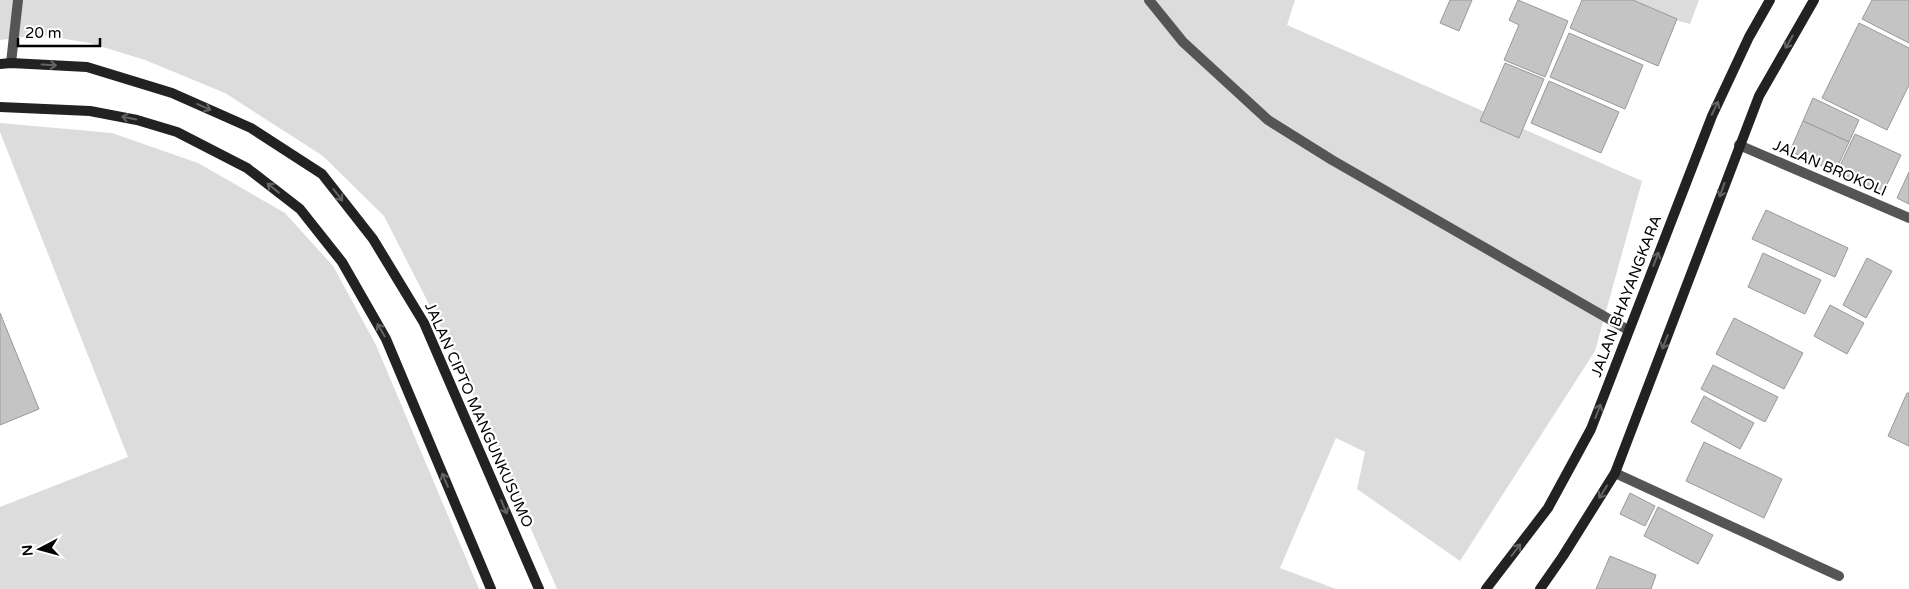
<svg xmlns="http://www.w3.org/2000/svg" width="1909" height="589" viewBox="0 0 1909 589" font-family="'Varela Round',sans-serif">
<style>
.green{fill:#dcdcdc}
.building{fill:#c4c4c4;stroke:#999}
.lines{fill:none;stroke-linecap:round;stroke-linejoin:round}
.lane{stroke:#555;stroke-width:10}
.street{stroke:#555;stroke-width:10}
.secondary{stroke:#222;stroke-width:10}
.oneway{stroke:#646464}
.labels{text-anchor:middle;dominant-baseline:central;stroke-width:4.5;stroke-linejoin:round;paint-order:stroke}
.street-label{font-size:15px;fill:#000;stroke:#fff}
</style>
<rect width="100%" height="100%" fill="#fff"/>
<g class="green">
<polygon points="0,0 1295,0 1287,25 1642,181 1595,351 1460,561 1357,489 1365,452 1336,438 1280,568 1336,589 557,589 461,367 384,216 323,156 225,93 145,60 90,43 41,35 0,40"/>
<polygon points="1603,0 1699,0 1690,24"/>
<polygon points="0,123 112,133 198,163 285,213 333,266 376,345 479,589 0,589 0,507 128,457 0,132"/>
</g>
<g class="building">
<polygon points="1450,0 1472,0 1459,31 1440,23"/>
<polygon points="1518,0 1568,21 1545,77 1504,60 1519,25 1509,20"/>
<polygon points="1582,0 1633,0 1677,19 1658,66 1570,28"/>
<polygon points="1872,0 1909,0 1909,43 1862,19"/>
<polygon points="1859,23 1909,48 1909,85 1887,130 1822,98"/>
<polygon points="1569,33 1643,65 1625,109 1550,77"/>
<polygon points="1505,63 1544,79 1519,138 1480,121"/>
<polygon points="1549,81 1619,112 1601,153 1531,123"/>
<polygon points="1813,98 1859,120 1849,142 1803,121"/>
<polygon points="1803,121 1849,142 1835,172 1790,151"/>
<polygon points="1855,134 1901,155 1883,193 1837,172"/>
<polygon points="1909,172 1909,204 1897,198"/>
<polygon points="1766,210 1848,248 1835,277 1752,239"/>
<polygon points="1763,253 1821,280 1805,314 1748,287"/>
<polygon points="1867,258 1892,271 1866,318 1843,305"/>
<polygon points="1830,305 1864,323 1847,354 1814,336"/>
<polygon points="0,313 39,409 0,425"/>
<polygon points="1734,318 1803,353 1784,389 1716,354"/>
<polygon points="1713,365 1778,397 1765,422 1701,389"/>
<polygon points="1907,393 1909,393 1909,446 1888,436"/>
<polygon points="1704,396 1754,423 1740,449 1691,422"/>
<polygon points="1704,442 1782,479 1764,518 1686,481"/>
<polygon points="1630,493 1655,506 1645,526 1620,514"/>
<polygon points="1658,507 1713,535 1698,564 1644,536"/>
<polygon points="1610,556 1656,575 1651,589 1596,589"/>
</g>
<g class="lines">
<polyline class="lane" points="11,63 18,0"/>
<g class="street">
<polyline points="1149,0 1183,42 1268,120 1332,160 1628,330"/>
<polyline points="1739,145 1909,218"/>
<polyline points="1615,473 1839,576"/>
</g>
<g class="secondary">
<polyline points="0,64 11,63 87,67 172,93 251,128 322,174 373,239 424,323 539,589"/>
<polyline points="0,107 90,111 137,120 177,132 247,168 300,209 342,262 386,339 491,589"/>
<polyline points="1486,589 1548,508 1591,429 1712,116 1749,37 1770,0"/>
<polyline points="1540,589 1563,556 1615,473 1759,96 1814,0"/>
</g>
</g>
<defs><path id="oneway-shaft" d="M-6 0H5M1.5-3L5.5 0L1.5 3" fill="none" stroke-width="1.6" stroke-linecap="round" stroke-linejoin="round" transform="scale(1.25)"/></defs>
<g class="oneway">
<use href="#oneway-shaft" transform="translate(1789 42) rotate(120)"/>
<use href="#oneway-shaft" transform="translate(49 65) rotate(3)"/>
<use href="#oneway-shaft" transform="translate(204 107) rotate(24)"/>
<use href="#oneway-shaft" transform="translate(1715 108) rotate(-64)"/>
<use href="#oneway-shaft" transform="translate(129 118) rotate(-169)"/>
<use href="#oneway-shaft" transform="translate(273 188) rotate(-142)"/>
<use href="#oneway-shaft" transform="translate(1722 190) rotate(110)"/>
<use href="#oneway-shaft" transform="translate(338 195) rotate(52)"/>
<use href="#oneway-shaft" transform="translate(1656 259) rotate(-69)"/>
<use href="#oneway-shaft" transform="translate(381 330) rotate(-120)"/>
<use href="#oneway-shaft" transform="translate(1665 342) rotate(111)"/>
<use href="#oneway-shaft" transform="translate(1598 411) rotate(-69)"/>
<use href="#oneway-shaft" transform="translate(445 480) rotate(-113)"/>
<use href="#oneway-shaft" transform="translate(1603 492) rotate(122)"/>
<use href="#oneway-shaft" transform="translate(504 507) rotate(67)"/>
<use href="#oneway-shaft" transform="translate(1516 550) rotate(-53)"/>
</g>
<g class="labels">
<g class="street-label">
<text transform="translate(1830 168) rotate(23)">JALAN BROKOLI</text>
<text transform="translate(1626 296) rotate(-69)">JALAN BHAYANGKARA</text>
<text transform="translate(479 415) rotate(66)">JALAN CIPTO MANGUNKUSUMO</text>
</g>
</g>
<g transform="translate(40 549) rotate(264)" stroke="#ffffff" stroke-width="4" paint-order="stroke">
<path d="M0-4L9 19L0 12L-9 19Z" fill="#000000"/>
<text y="-8" font-size="14" font-weight="bold" text-anchor="middle" fill="#000000">N</text>
</g>
<path d="M18 38v8h82v-8" fill="none" stroke="#000000" stroke-width="2.5"/>
<text x="25" y="38" font-size="15" fill="#000000" stroke="#ffffff" stroke-width="4" paint-order="stroke">20 m</text>
</svg>
